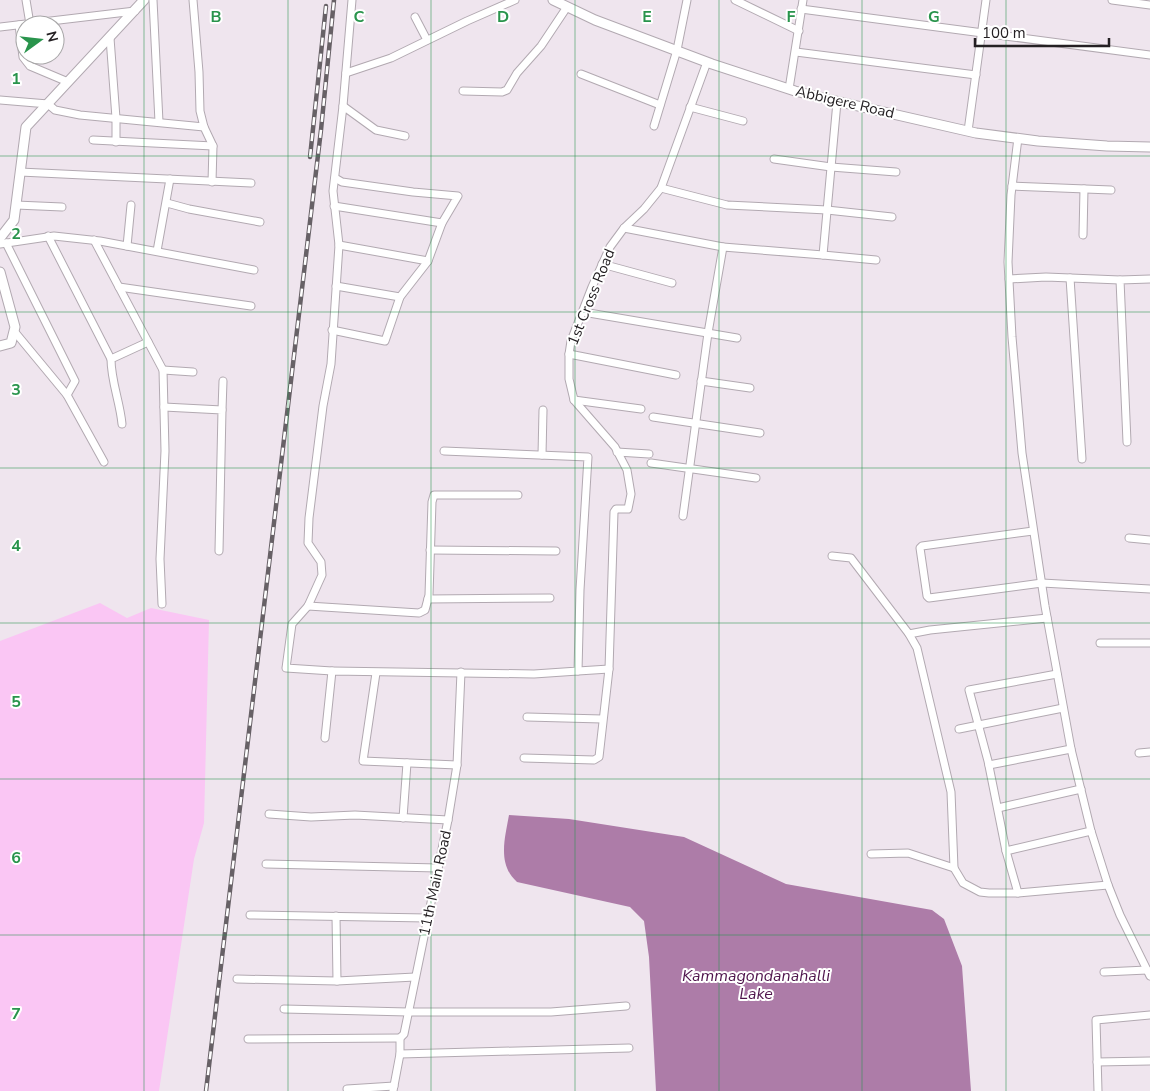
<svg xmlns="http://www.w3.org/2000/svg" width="1150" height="1091" viewBox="0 0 1150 1091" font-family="'Nunito Sans',sans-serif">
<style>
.green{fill:#fac6f4}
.water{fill:#ad7ca8}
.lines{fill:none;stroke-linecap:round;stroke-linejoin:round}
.minor-casing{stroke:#b2a9b1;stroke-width:9}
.tertiary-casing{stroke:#b2a9b1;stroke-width:11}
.minor{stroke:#fff;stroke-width:7}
.tertiary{stroke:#fff;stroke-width:9}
.rail-casing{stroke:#676166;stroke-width:4.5}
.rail{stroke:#fff;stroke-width:2.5;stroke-dasharray:8;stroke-linecap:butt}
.grid{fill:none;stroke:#29944c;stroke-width:1;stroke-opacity:0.55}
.labels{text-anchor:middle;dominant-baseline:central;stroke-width:4;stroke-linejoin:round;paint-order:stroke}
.street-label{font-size:15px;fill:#242023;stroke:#fff}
.water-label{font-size:16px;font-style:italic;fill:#4f144c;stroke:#fff}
.grid-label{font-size:16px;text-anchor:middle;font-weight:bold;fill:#29944c;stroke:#fff;stroke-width:4;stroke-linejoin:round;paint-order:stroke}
</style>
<rect width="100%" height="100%" fill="#efe5ee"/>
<polygon class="green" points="100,603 127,618 151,608 209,620 204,823 194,859 159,1091 0,1091 0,641"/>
<path class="water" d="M 509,815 L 569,819 L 684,837 L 786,884 L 932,910 L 944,919 L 962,966 L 971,1091 L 656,1091 L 649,957 L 644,921 L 630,907 L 517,882 C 497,864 505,838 509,815 Z"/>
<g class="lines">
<g class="minor-casing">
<g id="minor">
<polyline points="26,0 30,24"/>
<polyline points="153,0 159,122"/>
<polyline points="193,0 199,72 200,111 204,127 213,146 212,182"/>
<polyline points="735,0 799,31"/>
<polyline points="1112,0 1150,5"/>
<polyline points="801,9 1150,55"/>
<polyline points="415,17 427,40"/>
<polyline points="19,25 23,57 30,66 68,82"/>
<polyline points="0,27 135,11"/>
<polyline points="110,38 116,118 116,142"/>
<polyline points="796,52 976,75"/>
<polyline points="346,73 391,58 467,21 515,0"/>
<polyline points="581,74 660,105"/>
<polyline points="789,89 803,0"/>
<polyline points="463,91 502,92 507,90 517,73 541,46 567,7"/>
<polyline points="0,100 48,104 55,110 80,115 204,127"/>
<polyline points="837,102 823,255 876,260"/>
<polyline points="343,106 352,0"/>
<polyline points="690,107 743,121"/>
<polyline points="654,126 677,50 687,0"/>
<polyline points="968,131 986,0"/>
<polyline points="1018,138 1011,195 1008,262 1012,337 1022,453 1045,606 1071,749 1091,831 1108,885 1120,915 1150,976"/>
<polyline points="93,140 213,146"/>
<polyline points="774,159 831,167 896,172"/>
<polyline points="20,172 251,183"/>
<polyline points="1012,186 1111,190"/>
<polyline points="661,188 727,205 827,210 892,217"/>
<polyline points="167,203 189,209 260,222"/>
<polyline points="16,205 62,207"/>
<polyline points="334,206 442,223"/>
<polyline points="624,228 723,247"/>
<polyline points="1083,235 1084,189"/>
<polyline points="48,236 111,359"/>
<polyline points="94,240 163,370 165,451 160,559 162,604"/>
<polyline points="6,243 75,381 67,395"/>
<polyline points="0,244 54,236 100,241 254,270"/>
<polyline points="339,245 428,261"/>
<polyline points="127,246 131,205"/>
<polyline points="157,251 170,179"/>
<polyline points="602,264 672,283"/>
<polyline points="1070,278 1082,459"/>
<polyline points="1009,279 1046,277 1120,280"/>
<polyline points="336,286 400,297"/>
<polyline points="119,287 251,306"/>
<polyline points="583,312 737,338"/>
<polyline points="332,330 385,341 400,297 428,261 442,223 458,196 413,192 342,182 335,178"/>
<polyline points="14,331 67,395 104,462"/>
<polyline points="569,354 676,375"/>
<polyline points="163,370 193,372"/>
<polyline points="701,381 750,388"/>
<polyline points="574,400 641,409"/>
<polyline points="164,407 222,410 219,551"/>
<polyline points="222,410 223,381"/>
<polyline points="653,417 760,433"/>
<path d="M 122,424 C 120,402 111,381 111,359 L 148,342"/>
<polyline points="1127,442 1120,280 1150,279"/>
<polyline points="617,452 649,454"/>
<polyline points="542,455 543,410"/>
<polyline points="651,463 756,478"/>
<polyline points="683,516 708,333 723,247 823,255"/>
<polyline points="1033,531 922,546 920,548 927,596 929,598 1042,583 1150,589"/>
<polyline points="1129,538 1150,540"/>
<polyline points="430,550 556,551"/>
<polyline points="832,556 851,558 909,634 930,630 1047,618"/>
<polyline points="428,599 550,598"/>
<polyline points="308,606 419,613 425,610 429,595 432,502 434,495 518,495"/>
<polyline points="909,634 917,648 951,792 954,868 963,883 980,892 989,893 1018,893 1108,885"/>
<polyline points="1100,643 1150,643"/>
<polyline points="332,671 286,668 292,624 308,606 322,575 321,562 308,543 309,518 323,406 331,364 339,245 333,191 343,106 376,130 405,136"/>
<polyline points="578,671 609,669"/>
<polyline points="376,673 363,761 457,765"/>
<polyline points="527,717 602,719"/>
<polyline points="959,729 1063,708"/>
<polyline points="325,738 332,671 534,674 578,671 580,590 588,457 444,451"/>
<polyline points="1139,753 1150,752"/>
<polyline points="524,758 594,760 599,757 609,669 614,512 616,509 628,509 631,494 627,470 615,447 574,400 569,379 569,354 571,341 592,287 610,247 624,228 644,209 661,188 707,62"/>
<polyline points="989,765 1071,749"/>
<polyline points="998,808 1081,789"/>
<polyline points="269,814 311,817 355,815 448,820"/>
<polyline points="403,818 407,763"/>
<polyline points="1006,851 1091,831"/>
<polyline points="871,854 908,853 954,868"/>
<polyline points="266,864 438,868"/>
<polyline points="1018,893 1006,851 988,761 969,690 1057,674"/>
<polyline points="250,915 427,918"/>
<polyline points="336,916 337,981"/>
<polyline points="1104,972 1147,970"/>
<polyline points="237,979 337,981 415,977"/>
<polyline points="284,1009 408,1012 551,1012 626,1006"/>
<polyline points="248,1039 400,1038"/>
<polyline points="400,1054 629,1048"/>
<polyline points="1097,1062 1150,1061"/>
<polyline points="347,1089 394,1086"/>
<polyline points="393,1091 400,1054 400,1038 404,1034 448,820 457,765 461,672"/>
<polyline points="1098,1091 1096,1020 1150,1015"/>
</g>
</g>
<g class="tertiary-casing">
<g id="tertiary">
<polyline points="553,0 595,20 712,64 795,91 827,99 976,133 1038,141 1107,146 1150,147"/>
<polyline points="0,238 14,220 26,127 144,0"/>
<polyline points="0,272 15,327 11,343 0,346"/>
</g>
</g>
<use href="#minor" class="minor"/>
<use href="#tertiary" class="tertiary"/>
<g class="rail-casing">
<g id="rail">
<polyline points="310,157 326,6"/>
<polyline points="206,1091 321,130 334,0"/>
</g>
</g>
<use href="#rail" class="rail"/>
</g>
<path class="grid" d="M 144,0 L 144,1091M 288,0 L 288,1091M 431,0 L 431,1091M 575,0 L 575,1091M 719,0 L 719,1091M 862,0 L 862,1091M 1006,0 L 1006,1091M 0,156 L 1150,156M 0,312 L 1150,312M 0,468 L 1150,468M 0,623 L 1150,623M 0,779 L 1150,779M 0,935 L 1150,935"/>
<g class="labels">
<g class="street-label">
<text transform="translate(845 102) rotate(13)">Abbigere Road</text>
<text transform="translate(591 297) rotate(-68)">1st Cross Road</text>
<text transform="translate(435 883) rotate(-78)">11th Main Road</text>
</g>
<g class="water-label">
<text x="756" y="976">Kammagondanahalli<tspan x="756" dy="18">Lake</tspan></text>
</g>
</g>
<g class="grid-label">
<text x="216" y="22">B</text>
<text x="359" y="22">C</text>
<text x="503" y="22">D</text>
<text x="647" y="22">E</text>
<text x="791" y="22">F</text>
<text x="934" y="22">G</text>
<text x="16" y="84">1</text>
<text x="16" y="239">2</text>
<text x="16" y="395">3</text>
<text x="16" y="551">4</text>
<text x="16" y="707">5</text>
<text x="16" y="863">6</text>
<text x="16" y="1019">7</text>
</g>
<g transform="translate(40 40) rotate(75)"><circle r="24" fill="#ffffff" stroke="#a7a6a7"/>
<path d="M0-4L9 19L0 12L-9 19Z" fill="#29944c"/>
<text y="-8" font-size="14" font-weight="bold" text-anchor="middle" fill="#242023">N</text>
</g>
<path d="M975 38v8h134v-8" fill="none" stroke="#242023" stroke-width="2.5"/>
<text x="982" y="38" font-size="15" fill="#242023" stroke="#ffffff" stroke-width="4" paint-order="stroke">100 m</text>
</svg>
